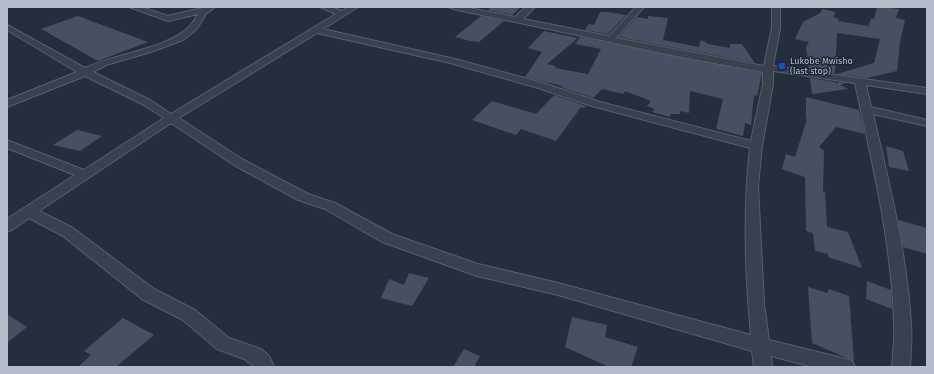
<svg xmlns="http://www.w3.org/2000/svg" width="934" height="374" viewBox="0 0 934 374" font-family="'Fira Sans',sans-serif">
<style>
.building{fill:#455162}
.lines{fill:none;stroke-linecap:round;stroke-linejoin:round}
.street-casing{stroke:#565f6c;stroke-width:2}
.street{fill:#38414e;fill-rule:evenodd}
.transit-dot{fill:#1a4fb4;stroke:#1d2633;stroke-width:1.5}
.labels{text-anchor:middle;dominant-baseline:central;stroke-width:3;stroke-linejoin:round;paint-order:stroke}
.far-poi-label{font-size:9px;fill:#b4bcc9;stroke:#1d2633;text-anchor:start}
</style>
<rect width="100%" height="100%" fill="#242f3e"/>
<g class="building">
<polygon points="491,7 521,7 512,15 488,10"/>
<polygon points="877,7 899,9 896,18 905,20 900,42 897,71 867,78 837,74 874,63 880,39 837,33 835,73 809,70 806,47 809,42 795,39 803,22 820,13 822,9 836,12 833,17 839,19 838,21 868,26 867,30 871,19 874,19"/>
<polygon points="600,12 607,12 626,15 608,34 585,30 589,24 594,25"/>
<polygon points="78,16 110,28 148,42 98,61 41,29"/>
<polygon points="481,16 504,21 479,42 470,41 455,37"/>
<polygon points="648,16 668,18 663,40 699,47 701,40 708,44 730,48 730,44 742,44 755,63 619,37 637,17 648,19"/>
<polygon points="544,31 578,38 547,64 556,66 555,68 588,74 601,49 575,44 580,37 762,73 757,96 754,95 751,125 745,123 743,136 716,129 723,99 690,91 689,113 680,111 680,114 671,114 670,117 652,112 655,109 647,106 651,101 625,91 623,94 602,89 593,98 561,87 562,86 525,77 542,52 528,48"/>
<polygon points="810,78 835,82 838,84 838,82 846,83 840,85 848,89 812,94"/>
<polygon points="554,95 586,106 584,108 581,107 556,141 521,129 516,135 472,120 492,101 536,114"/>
<polygon points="806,97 859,110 865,134 836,127 819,147 824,151 823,191 825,192 827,227 848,232 862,268 828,257 828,254 815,251 813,233 806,231 805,177 782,169 786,154 795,157 807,119 806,119"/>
<polygon points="77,130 102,136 80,151 53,145"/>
<polygon points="886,146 903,151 909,171 889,167"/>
<polygon points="898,220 927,228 927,254 903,247"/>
<polygon points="409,273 429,278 412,306 381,298 389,279 404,285"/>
<polygon points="867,281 891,290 892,309 866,299"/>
<polygon points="808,287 827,293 829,289 849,296 854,361 812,343"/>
<polygon points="7,314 27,327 7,343"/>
<polygon points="572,317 607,325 605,337 638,347 631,367 609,367 565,347"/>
<polygon points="123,318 154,335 116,367 78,367 91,355 84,351"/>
<polygon points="464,349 480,356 474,367 453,367"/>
</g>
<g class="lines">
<g class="street-casing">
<path id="street" d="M 129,7 L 141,7 L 168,16 L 206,7 L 215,7 L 206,14 L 196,30 L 183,40 L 151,52 L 106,65 L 93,72 L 150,100 L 171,114 L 336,14 L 320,7 L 331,7 L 342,11 L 349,7 L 358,7 L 323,29 L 455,59 L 543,83 L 600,102 L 751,141 L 763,84 L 763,72 L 676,56 L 453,9 L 449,7 L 464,7 L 515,17 L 526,7 L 535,7 L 523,19 L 609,36 L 636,7 L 644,7 L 616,38 L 764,66 L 772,28 L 772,7 L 780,7 L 780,28 L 773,66 L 927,88 L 927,94 L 866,85 L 871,107 L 927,120 L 927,126 L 873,114 C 889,183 907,253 911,324 C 912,338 911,353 910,367 L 892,367 C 893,353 895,338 894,324 C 892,243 872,162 855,83 L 773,71 L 773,84 L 762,146 L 758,186 L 764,304 L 769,340 L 846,359 L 852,361 L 855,367 L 813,367 L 771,356 L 772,367 L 754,367 L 752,351 L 558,295 L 477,276 L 382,242 L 325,209 L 298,200 L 234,165 L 171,123 L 39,211 L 73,228 L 154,289 L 195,310 L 229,338 L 261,349 L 269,356 L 274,367 L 255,367 L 244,359 L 217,349 L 183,320 L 142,299 L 63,236 L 29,218 L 12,230 L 7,231 L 7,219 L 75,175 L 7,148 L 7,140 L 84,170 L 164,118 L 142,104 L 85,76 L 7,107 L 7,100 L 77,72 L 7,30 L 7,25 L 85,68 C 114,54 169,48 189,27 C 193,23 195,18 198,14 L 168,21 ZM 317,33 L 450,63 L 535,87 L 592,106 L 750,148 C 743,209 745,273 751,335 L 558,283 L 478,264 L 392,234 L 335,203 L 308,194 L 242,159 L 179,118 Z"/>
</g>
<use href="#street" class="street"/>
</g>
<rect class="transit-dot" x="778" y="62" width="8" height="8" rx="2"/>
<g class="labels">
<g class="far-poi-label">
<text x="790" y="61">Lukobe Mwisho<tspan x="790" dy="10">(last stop)</tspan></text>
</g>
</g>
<rect width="934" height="374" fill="none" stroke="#b4bcc9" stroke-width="16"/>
</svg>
